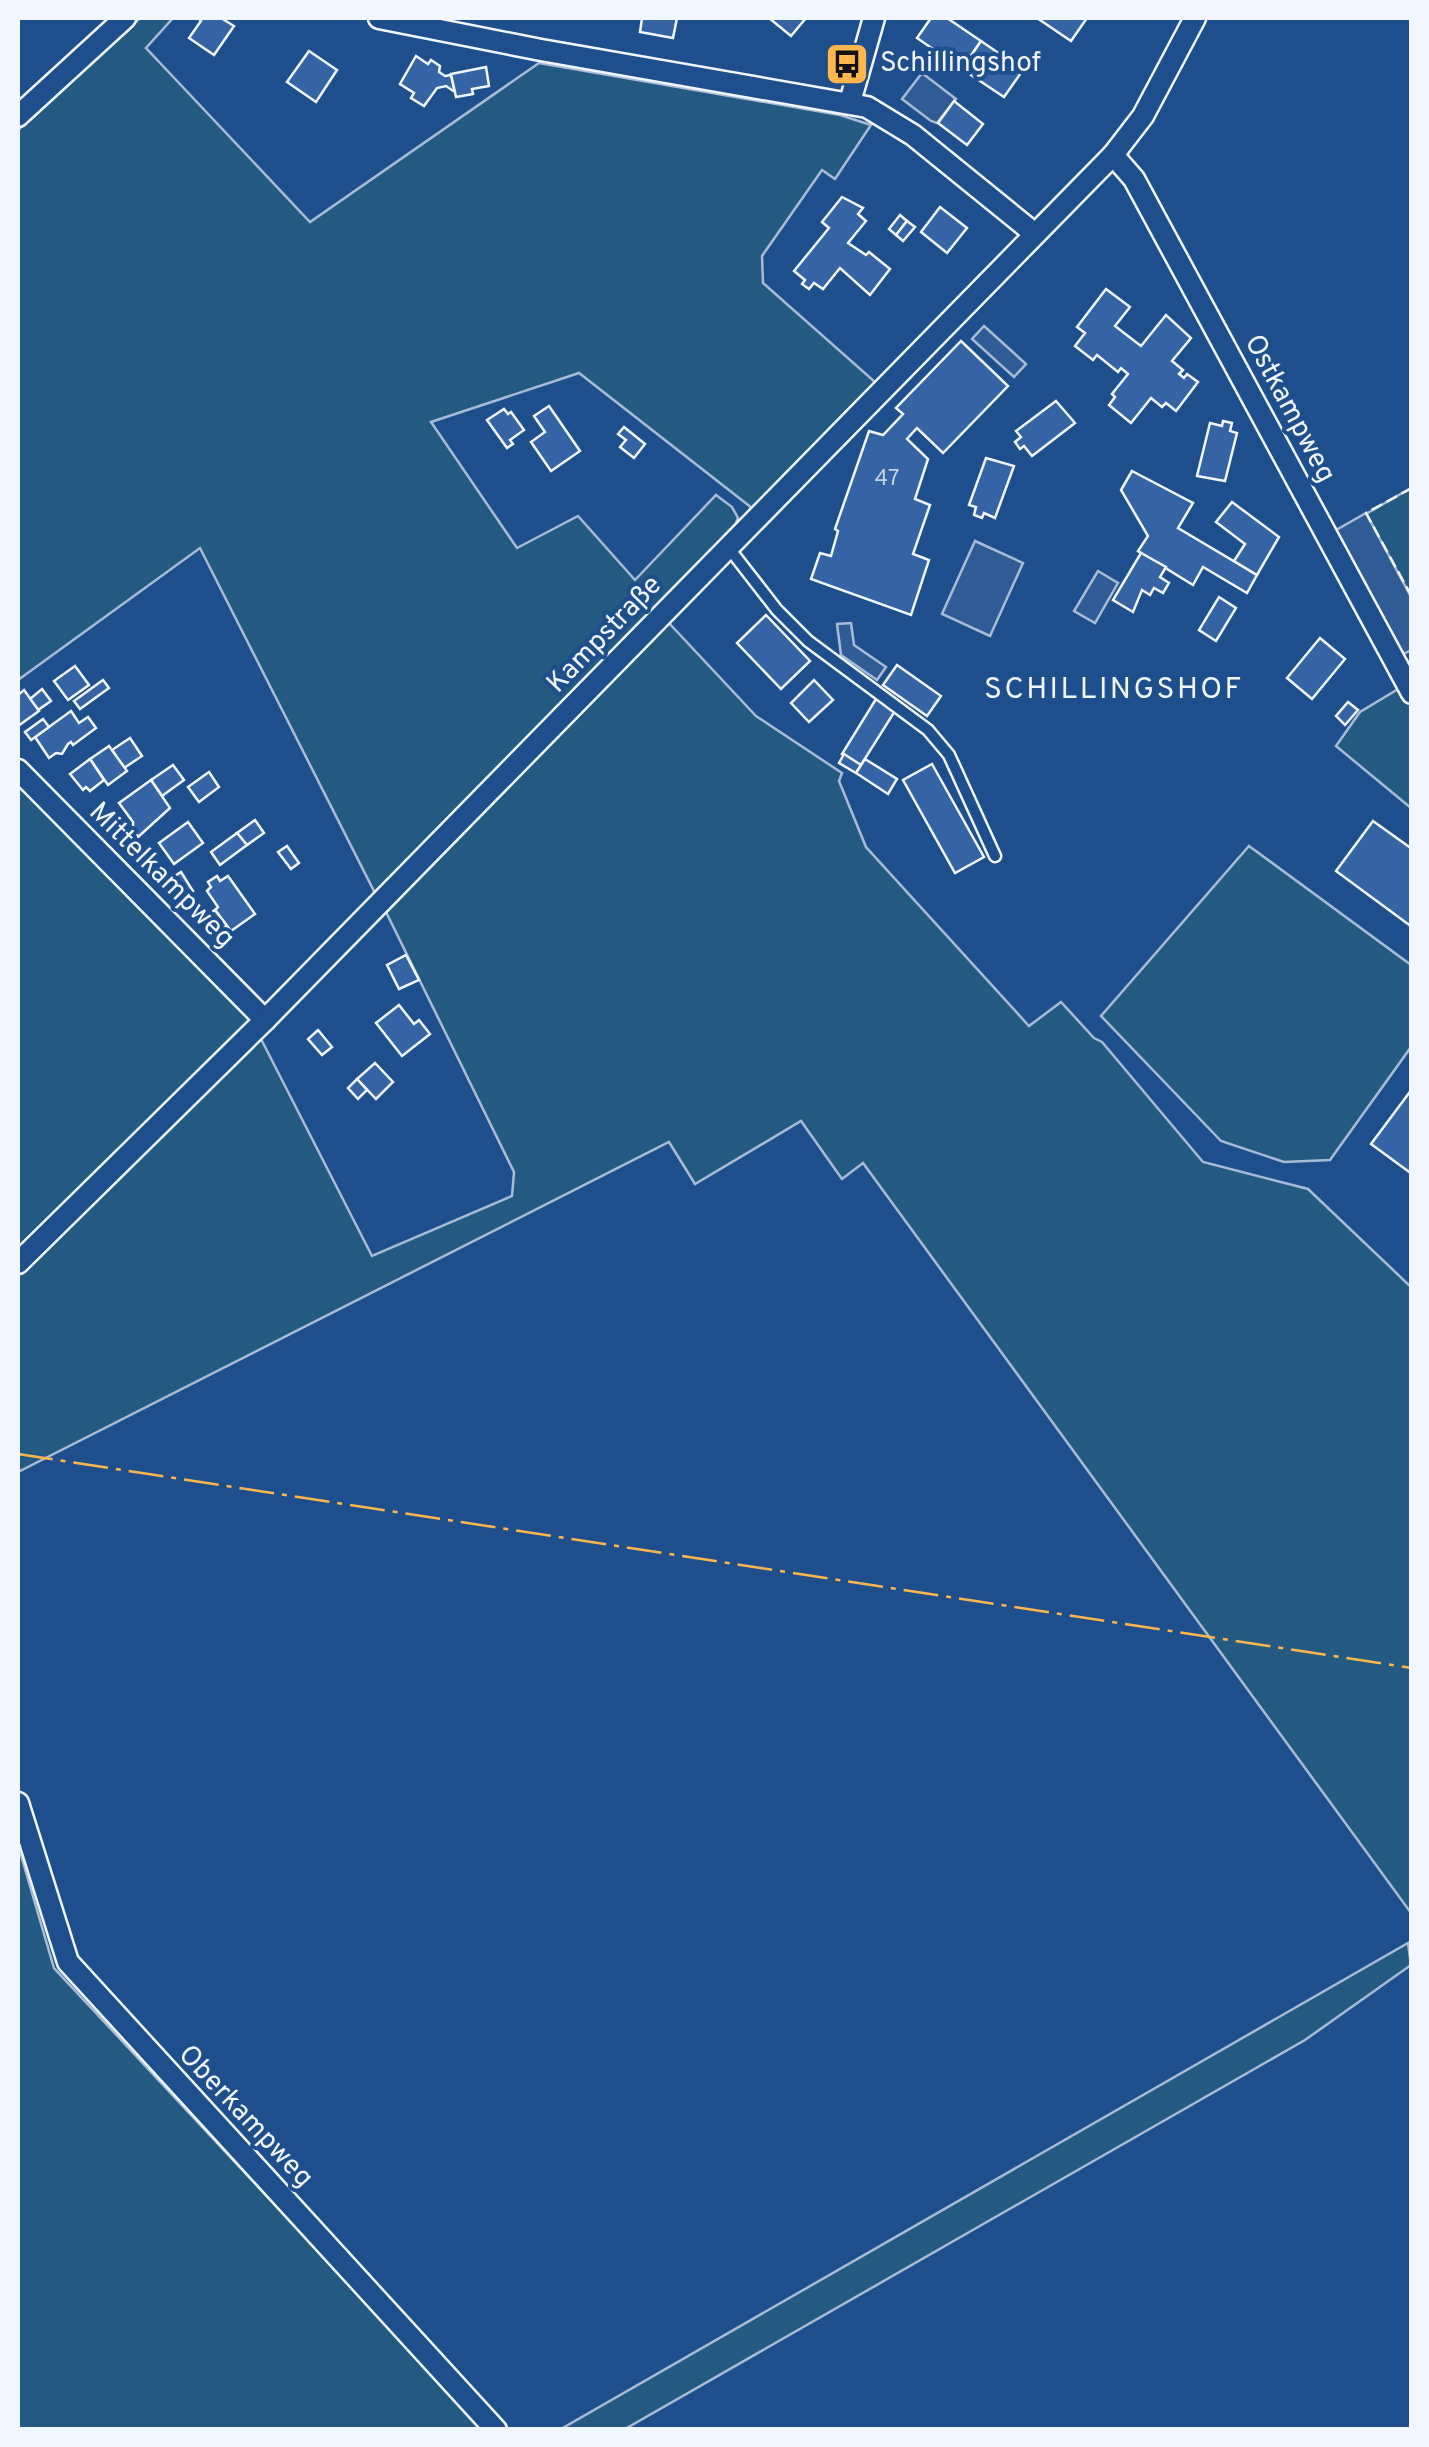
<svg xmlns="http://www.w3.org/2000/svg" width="1429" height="2447" viewBox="0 0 1429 2447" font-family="Overpass,sans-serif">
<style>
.green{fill:#245a82;stroke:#a8bbd7;stroke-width:2.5}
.parking{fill:#305b95;stroke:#a8bbd7;stroke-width:2.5}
.building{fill:#3563a3;stroke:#f2f6ff;stroke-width:2.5}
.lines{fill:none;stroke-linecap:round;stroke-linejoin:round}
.lane-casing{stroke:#f2f6ff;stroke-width:15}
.street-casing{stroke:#f2f6ff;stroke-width:25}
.lane{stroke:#1f4e8c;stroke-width:10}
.street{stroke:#1f4e8c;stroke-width:20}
.fence{stroke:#f2f6ff;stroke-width:2.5;stroke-dasharray:12 5;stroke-linecap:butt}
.power{stroke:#ffb74d;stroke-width:2.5;stroke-dasharray:35 8 5 8;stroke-linecap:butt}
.labels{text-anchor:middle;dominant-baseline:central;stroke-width:8;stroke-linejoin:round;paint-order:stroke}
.number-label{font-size:22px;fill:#c3d1e8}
.poi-label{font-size:28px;fill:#f2f6ff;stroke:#1f4e8c;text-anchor:start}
.street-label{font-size:28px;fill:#f2f6ff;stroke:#1f4e8c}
.neighbourhood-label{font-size:30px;letter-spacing:2.5px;fill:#f2f6ff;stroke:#1f4e8c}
</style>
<rect width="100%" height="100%" fill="#1f4e8c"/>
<g class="green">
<polygon points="140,18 173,18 146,48 310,222 539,63 840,115 871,125 835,179 822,170 762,256 763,283 875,382 752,508 579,373 431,422 517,548 578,516 635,580 716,495 732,507 738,518 734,528 377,897 200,548 18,680 18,130"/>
<polygon points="1411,488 1411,597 1366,514"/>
<polygon points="668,622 756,716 842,773 839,781 866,847 1029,1026 1061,1002 1094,1038 1102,1042 1203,1162 1308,1189 1411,1287 1411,1913 863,1163 842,1179 801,1121 695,1184 669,1142 18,1472 18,1274 261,1039 372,1256 512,1196 514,1172 386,912"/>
<polygon points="1400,688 1411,706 1411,808 1336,746 1360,712"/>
<polygon points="18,777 260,1015 18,1248"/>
<polygon points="1249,846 1411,965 1411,1047 1330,1160 1284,1162 1221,1141 1101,1016"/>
<polygon points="18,1845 54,1968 484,2429 18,2429"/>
<polygon points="1408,1943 1411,1965 1305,2040 625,2429 561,2429"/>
</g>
<g class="parking">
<polygon points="922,73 956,99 937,123 931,121 902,99"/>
<polygon points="984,326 1026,364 1014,377 972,339"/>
<polygon points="1366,513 1411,597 1411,650 1398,657 1331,533"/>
<polygon points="975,541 1023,563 990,636 942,614"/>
<polygon points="1098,571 1118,583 1095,623 1074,611"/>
<polygon points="851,623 854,645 886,667 877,680 841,655 837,624"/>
</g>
<g class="building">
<polygon points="221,18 234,26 214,55 189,38 201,21 198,18"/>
<polygon points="642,18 677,18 673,38 640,32"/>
<polygon points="769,18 806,18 791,36"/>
<polygon points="931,18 947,18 981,41 962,69 917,38"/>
<polygon points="1037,18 1087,18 1071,41"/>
<polygon points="981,41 1023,70 1004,97 962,69"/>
<polygon points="309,51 337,70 316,102 287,82"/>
<polygon points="416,56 428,64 431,60 440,66 439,72 445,76 451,75 455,92 446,86 437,88 424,106 411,98 414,93 400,84"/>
<polygon points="486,67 489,86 472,89 473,94 456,97 451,74"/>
<polygon points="954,101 983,124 967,145 938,123"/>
<polygon points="842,197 863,208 858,214 866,221 848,243 866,255 869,252 890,269 870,295 840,268 823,289 814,283 809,289 802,284 805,280 794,271 829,228 822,222"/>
<polygon points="940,207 967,228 947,253 921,232"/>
<polygon points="900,215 907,221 896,235 889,229"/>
<polygon points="907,221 915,227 903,241 896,235"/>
<polygon points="1106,289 1130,307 1115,326 1141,346 1166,315 1191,338 1172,361 1183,370 1179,374 1184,378 1187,374 1198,382 1176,411 1166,403 1162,407 1151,398 1131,423 1109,405 1115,397 1112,394 1128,374 1121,368 1118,372 1097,355 1093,360 1075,346 1085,333 1077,327"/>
<polygon points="961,341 1008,386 943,453 917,428 907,439 928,459 915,499 930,505 913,554 929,560 911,615 811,579 820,553 831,556 838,531 835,529 869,431 883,435 903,414 896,408"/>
<polygon points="1056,401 1075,423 1032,456 1024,446 1020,449 1015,442 1021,437 1016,431"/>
<polygon points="549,406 580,451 551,471 531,442 545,432 534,416"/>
<polygon points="504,409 508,414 511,412 524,430 510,440 513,444 507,448 487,420"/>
<polygon points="1223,421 1232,423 1230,431 1237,433 1225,481 1197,476 1210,423 1222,426"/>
<polygon points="624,427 645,444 634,458 620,447 626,440 618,434"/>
<polygon points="986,458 1014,466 995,518 984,513 982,518 974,515 976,507 969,505"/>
<polygon points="1132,471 1193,503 1178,528 1257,575 1247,593 1203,567 1193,585 1138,551 1148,536 1121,490"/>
<polygon points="1232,502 1279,537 1257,575 1234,561 1245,544 1216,522"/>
<polygon points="1141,553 1166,567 1160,577 1169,583 1163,593 1154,588 1150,595 1142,590 1133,612 1113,600"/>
<polygon points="1219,597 1236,608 1216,641 1199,630"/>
<polygon points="766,615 810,661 781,689 737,643"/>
<polygon points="1320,638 1345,659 1312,699 1287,678"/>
<polygon points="897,665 941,696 927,716 883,685"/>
<polygon points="75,666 89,685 68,700 54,681"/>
<polygon points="103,680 109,688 80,709 74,701"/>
<polygon points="814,680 833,700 809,722 791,703"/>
<polygon points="42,689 51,701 38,710 30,699"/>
<polygon points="24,690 39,711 18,726 18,695"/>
<polygon points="876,699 895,711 861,765 842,754"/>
<polygon points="1348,702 1358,710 1345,725 1336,716"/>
<polygon points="71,711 79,723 88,717 96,728 73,745 71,742 68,744 62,754 56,753 49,758 35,737"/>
<polygon points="43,719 49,727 31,740 25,732"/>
<polygon points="130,738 142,756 124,768 112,750"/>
<polygon points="109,746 127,771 108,785 90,759"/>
<polygon points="844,754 861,765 856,773 839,763"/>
<polygon points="90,759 104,780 90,791 86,787 83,790 70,774"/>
<polygon points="865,759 897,779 888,794 856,773"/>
<polygon points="932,764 984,857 955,873 903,780"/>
<polygon points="173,765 184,780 162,796 151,780"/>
<polygon points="209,772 219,787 199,802 188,787"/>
<polygon points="151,780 170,808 138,837 133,829 133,822 119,803"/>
<polygon points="255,820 264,833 247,845 237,833"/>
<polygon points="1373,821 1412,849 1412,927 1336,871"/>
<polygon points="188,822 203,843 174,864 159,843"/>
<polygon points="237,833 247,845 220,865 211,852"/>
<polygon points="287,846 299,863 291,869 278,852"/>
<polygon points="181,872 193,891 177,901 164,883"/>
<polygon points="217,876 220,881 228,876 255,914 231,931 215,910 218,907 207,891 211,887 208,882"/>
<polygon points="215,910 227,926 219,931 207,915"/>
<polygon points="406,955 419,980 399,989 387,965"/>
<polygon points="399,1005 414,1024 419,1020 430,1034 402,1056 376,1023"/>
<polygon points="318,1030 332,1047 322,1055 308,1039"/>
<polygon points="375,1063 393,1082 376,1099 357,1079"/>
<polygon points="357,1079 367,1090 358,1099 348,1088"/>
<polygon points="1412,1089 1412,1174 1371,1144"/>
</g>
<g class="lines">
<g class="lane-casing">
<polyline id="lane" points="728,547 777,610 808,641 928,730 949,755 995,856"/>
</g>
<g class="street-casing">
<g id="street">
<polyline points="379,18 541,50 867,107 913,135 1035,234"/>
<polyline points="850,102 874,18"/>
<polyline points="18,116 125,18"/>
<polyline points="1113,155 1134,179 1412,693"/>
<polyline points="18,770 265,1020"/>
<polyline points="18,1263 265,1020 1113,155 1143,116 1195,18"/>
<polyline points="18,1803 68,1962 496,2430"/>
</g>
</g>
<use href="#lane" class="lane"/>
<use href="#street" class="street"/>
<polyline class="fence" points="1412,488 1366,513 1412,597"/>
<polyline class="power" points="18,1454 1412,1668"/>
</g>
<defs>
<g id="bus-square" transform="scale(2.25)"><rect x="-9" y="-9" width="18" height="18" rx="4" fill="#ffb74d" stroke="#1f4e8c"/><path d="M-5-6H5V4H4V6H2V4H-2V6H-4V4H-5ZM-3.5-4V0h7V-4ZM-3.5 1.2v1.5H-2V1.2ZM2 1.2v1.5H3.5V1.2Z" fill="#111"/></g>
</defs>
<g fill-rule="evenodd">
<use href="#bus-square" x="847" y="64"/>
</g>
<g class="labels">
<g class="number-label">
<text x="887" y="479">47</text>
</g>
<g class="poi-label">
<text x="880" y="64">Schillingshof</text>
</g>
<g class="street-label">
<text transform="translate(1289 409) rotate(62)">Ostkampweg</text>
<text transform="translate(605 635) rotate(-46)">Kampstraße</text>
<text transform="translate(161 876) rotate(45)">Mittelkampweg</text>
<text transform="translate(245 2117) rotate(47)">Oberkampweg</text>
</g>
<g class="neighbourhood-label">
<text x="1114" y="690">SCHILLINGSHOF</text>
</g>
</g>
<rect width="1429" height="2447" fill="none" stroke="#f2f6ff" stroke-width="40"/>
</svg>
